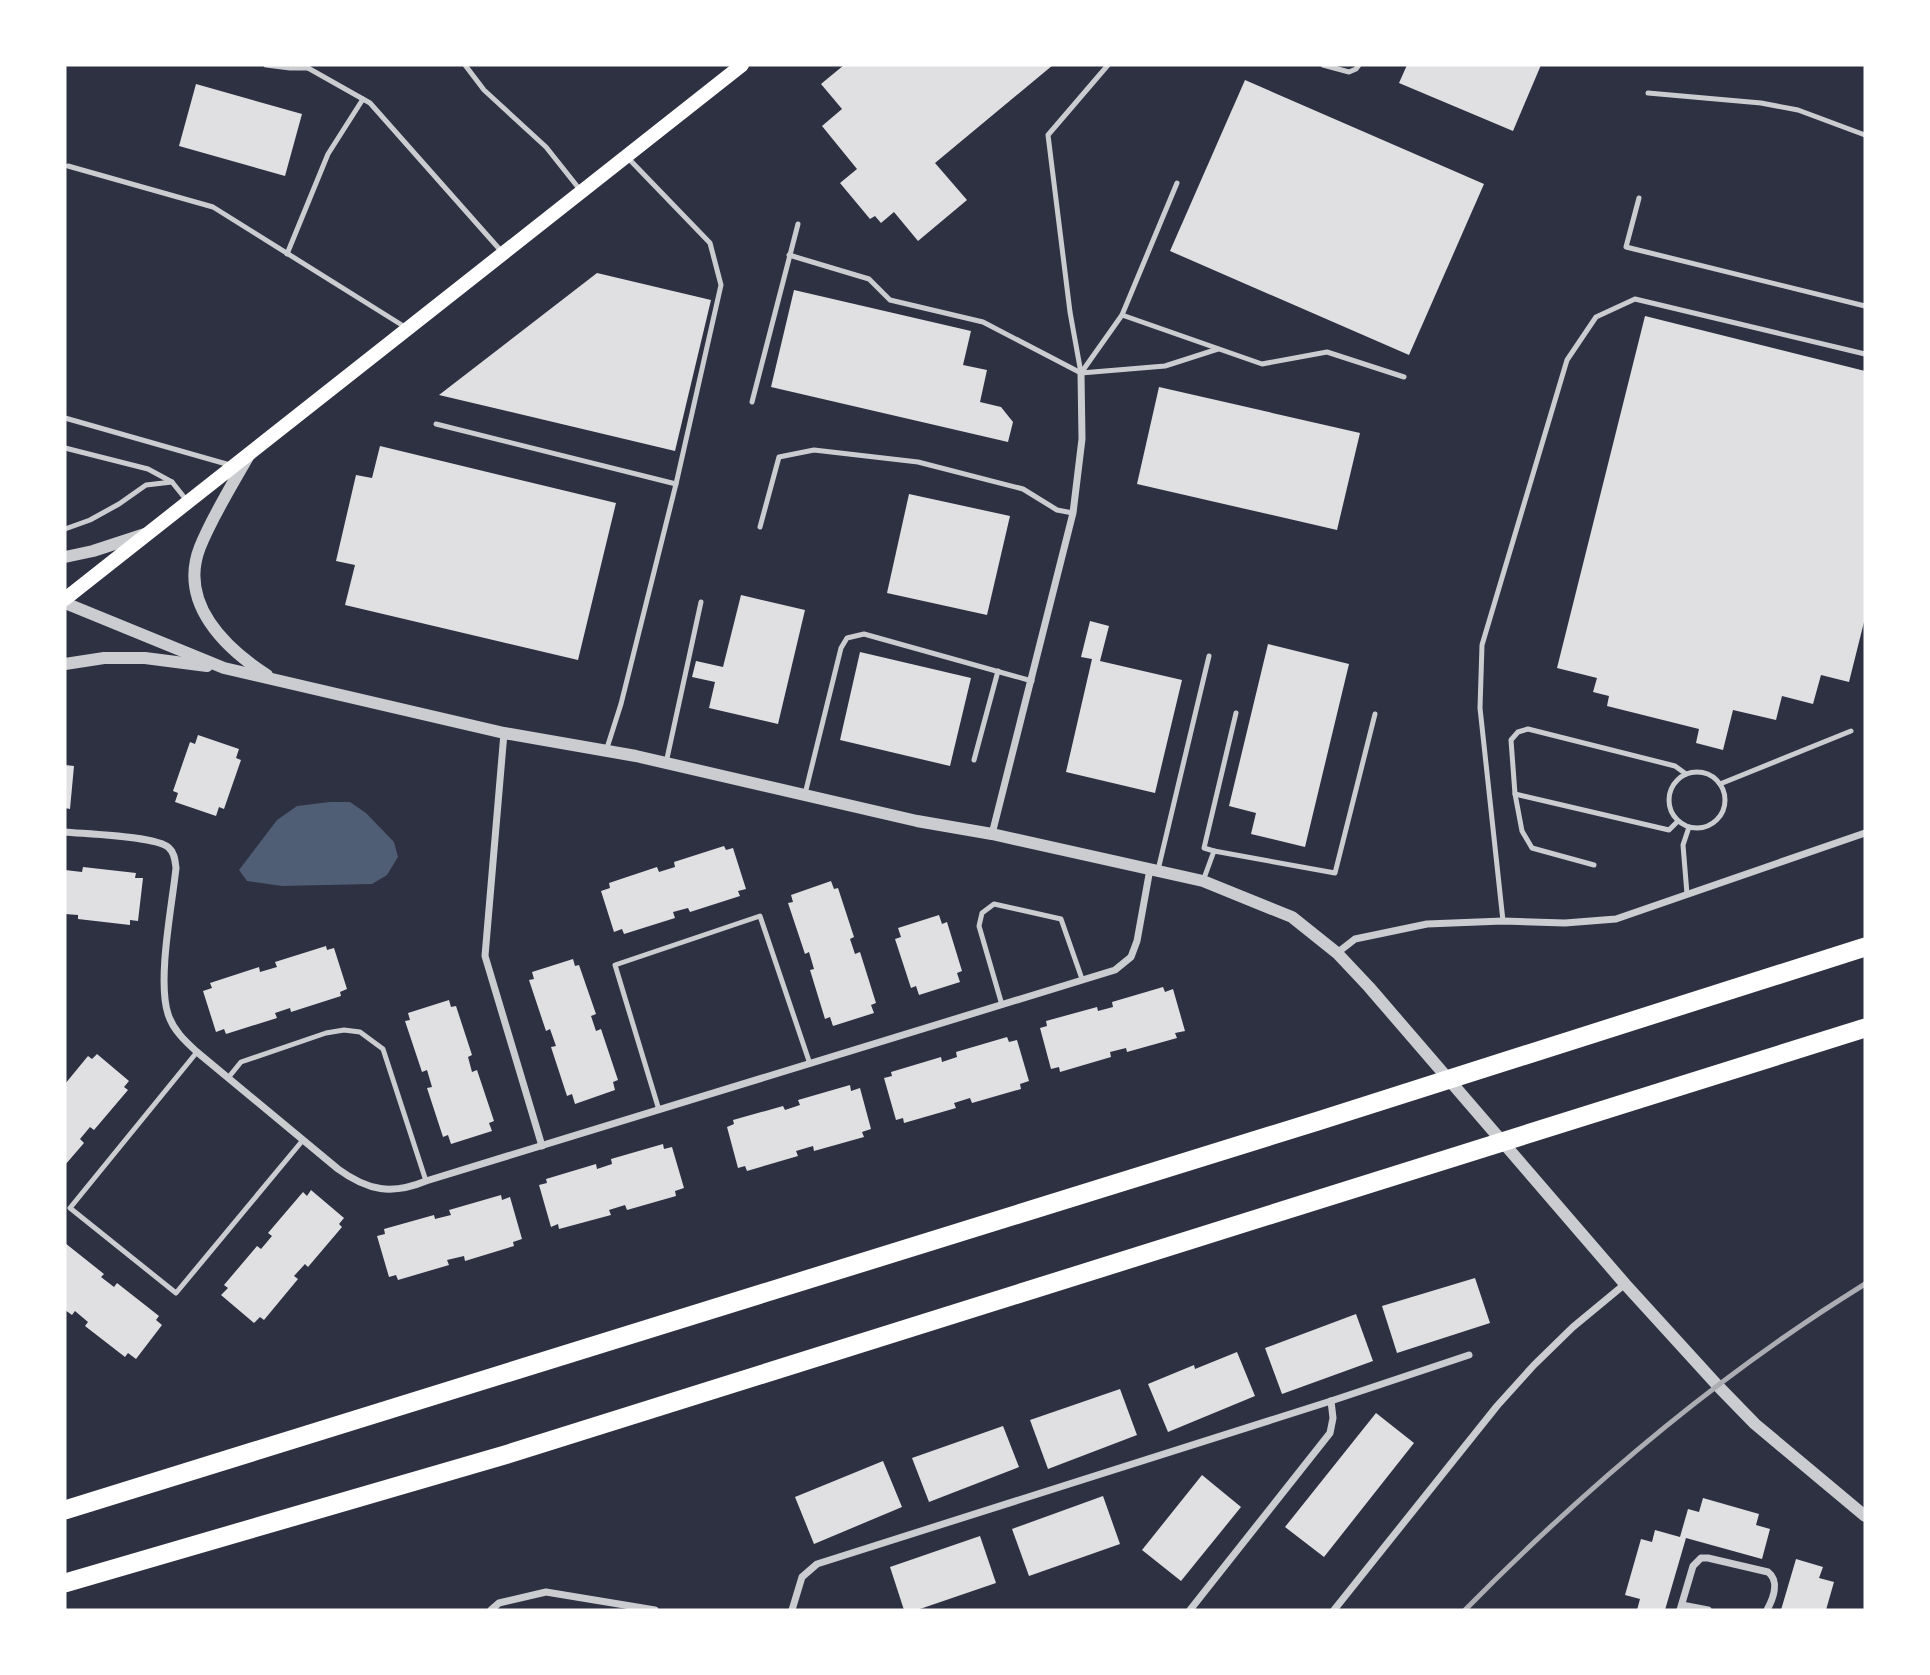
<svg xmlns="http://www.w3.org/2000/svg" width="1930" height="1675" viewBox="0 0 1930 1675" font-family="Manrope,sans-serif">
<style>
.water{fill:#4f5d75}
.building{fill:#e0e0e3}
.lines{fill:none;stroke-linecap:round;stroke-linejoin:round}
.service{stroke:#caccd0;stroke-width:5}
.minor{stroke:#caccd0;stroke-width:7}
.tertiary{stroke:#caccd0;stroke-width:12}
.secondary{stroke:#fff;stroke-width:14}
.motorway{stroke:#fff;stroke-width:19}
.rail{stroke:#abadb3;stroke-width:5}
</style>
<rect width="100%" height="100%" fill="#2d3142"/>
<polygon class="water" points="330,802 350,802 366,813 394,842 398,857 387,875 372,884 282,886 247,881 239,870 277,820 297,806"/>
<g class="building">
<polygon points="844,65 1053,65 935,163 967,200 918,241 894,212 881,223 875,216 870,219 840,183 857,169 822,126 842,109 821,84"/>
<polygon points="1407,65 1541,65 1513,131 1399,83"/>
<polygon points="1245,80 1484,184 1409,355 1170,251"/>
<polygon points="196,84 302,114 285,176 179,146"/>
<polygon points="597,273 711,300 675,451 439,395"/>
<polygon points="794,290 971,331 963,365 987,370 980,402 1001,407 1013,422 1008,442 771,387"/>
<polygon points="1645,316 1865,371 1865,618 1849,682 1821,675 1813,704 1782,696 1776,720 1733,710 1723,750 1696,743 1699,729 1607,706 1609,696 1593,692 1597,678 1557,668"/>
<polygon points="1159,387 1360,433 1337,530 1137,484"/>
<polygon points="380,446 616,503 578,660 345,605 355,565 336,561 356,475 372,478"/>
<polygon points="909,494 1010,516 987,615 887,593"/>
<polygon points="741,595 805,610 778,724 709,708 715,682 692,677 696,661 723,667"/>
<polygon points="1090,621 1109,626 1100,661 1182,680 1155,793 1066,772 1092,659 1081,657"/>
<polygon points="1268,644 1349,664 1305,847 1251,834 1256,813 1229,806"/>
<polygon points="860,652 971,678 950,766 840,740"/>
<polygon points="198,735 239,749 236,758 241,760 224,809 219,807 216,816 175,802 178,793 173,791 190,742 195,744"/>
<polygon points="65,765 74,766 70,809 65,808"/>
<polygon points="724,846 726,850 733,848 746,889 738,891 740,896 690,912 688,908 673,912 675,918 624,934 622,929 614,932 601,891 610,888 609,883 657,867 659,872 675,867 674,862"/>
<polygon points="83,867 136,873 135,878 143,878 138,921 130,920 130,925 78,919 78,915 65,914 65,870 82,872"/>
<polygon points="831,881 834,889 838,888 854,937 850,939 855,954 860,952 876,1003 871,1005 874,1013 833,1026 830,1017 825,1019 810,970 814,969 809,952 805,954 788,903 793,902 791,895"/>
<polygon points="939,915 942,924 947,922 962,971 957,973 960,982 919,995 916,986 911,988 895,939 901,937 898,928"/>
<polygon points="326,946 327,950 334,948 347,989 340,992 341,996 291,1012 290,1008 275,1013 277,1018 226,1034 224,1029 216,1032 203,991 212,988 210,983 259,967 260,972 277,967 275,962"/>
<polygon points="573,959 575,966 579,965 596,1014 591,1016 596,1031 601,1029 618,1080 613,1082 615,1090 575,1104 572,1094 567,1096 551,1047 556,1046 550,1029 546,1031 529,980 534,979 532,972"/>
<polygon points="1163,987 1165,992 1173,989 1185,1031 1175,1033 1177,1038 1127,1052 1126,1048 1110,1052 1111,1057 1060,1072 1059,1067 1051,1069 1040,1028 1047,1026 1046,1021 1097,1007 1098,1011 1113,1007 1112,1002"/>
<polygon points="449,1000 451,1007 456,1006 472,1055 468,1057 472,1072 477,1070 494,1121 489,1123 492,1131 451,1144 448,1135 443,1137 427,1088 432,1087 427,1070 422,1072 405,1021 410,1020 408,1013"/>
<polygon points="1007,1037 1009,1042 1017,1040 1029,1081 1020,1084 1021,1089 972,1103 970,1098 954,1103 956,1108 904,1123 903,1118 896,1120 884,1078 892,1076 891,1072 941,1057 942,1062 957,1057 956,1052"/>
<polygon points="97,1054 129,1081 124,1087 128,1090 94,1130 90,1127 80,1139 84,1143 65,1165 65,1084 88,1056 92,1059"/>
<polygon points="850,1085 851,1091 860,1088 871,1129 862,1132 864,1137 814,1151 813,1146 796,1151 798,1156 747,1171 745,1166 738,1168 727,1127 734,1124 733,1120 783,1106 785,1110 800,1105 798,1100"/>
<polygon points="663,1144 664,1149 672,1147 684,1188 675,1191 676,1196 627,1210 625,1205 609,1210 611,1215 559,1229 558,1224 551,1227 539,1185 547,1183 546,1179 596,1164 597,1169 612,1164 611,1159"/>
<polygon points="311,1190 344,1218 339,1224 342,1227 308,1267 305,1264 294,1276 298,1279 264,1320 260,1317 254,1323 221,1295 228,1288 224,1285 257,1246 261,1249 272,1236 268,1233 303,1192 307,1196"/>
<polygon points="501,1195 502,1200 510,1197 522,1239 513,1242 514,1246 465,1261 464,1256 447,1260 449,1265 398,1280 396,1275 389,1277 377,1236 385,1234 384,1229 434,1215 435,1219 451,1215 449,1210"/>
<polygon points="65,1243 104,1274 101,1277 114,1287 117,1283 159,1316 156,1320 162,1325 136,1359 128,1353 125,1357 85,1326 88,1322 75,1311 72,1315 65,1310"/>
<polygon points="1475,1278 1490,1323 1397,1353 1382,1306"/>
<polygon points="1356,1314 1373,1361 1282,1394 1265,1348"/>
<polygon points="1237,1352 1255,1396 1168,1432 1148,1384 1194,1365 1195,1369"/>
<polygon points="1120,1389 1137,1435 1048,1469 1030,1420"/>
<polygon points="1376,1413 1414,1443 1324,1557 1285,1527"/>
<polygon points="1003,1426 1019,1467 929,1502 912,1458"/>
<polygon points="883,1461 902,1507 814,1544 795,1497"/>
<polygon points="1202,1475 1241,1507 1181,1581 1142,1550"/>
<polygon points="1103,1496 1120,1544 1029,1576 1012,1529"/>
<polygon points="1703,1498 1759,1514 1756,1525 1770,1529 1762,1559 1686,1538 1665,1610 1637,1610 1640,1599 1625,1595 1641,1539 1652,1542 1655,1530 1680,1537 1688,1509 1699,1512"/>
<polygon points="980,1536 996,1583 917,1610 904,1610 890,1567"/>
<polygon points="1796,1559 1823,1567 1819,1578 1834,1582 1826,1610 1781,1610"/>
</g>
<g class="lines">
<g class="service">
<polyline points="266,65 290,68 308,68"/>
<polyline points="307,65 308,68 370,103 502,252"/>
<polyline points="465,65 484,90 546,147 581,191"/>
<polyline points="1323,65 1349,72 1356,69 1359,65"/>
<polyline points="1648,93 1761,103 1798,110 1865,135"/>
<polyline points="68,166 213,207 405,327"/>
<polyline points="1639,198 1626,247 1865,306"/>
<polyline points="287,254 328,154 363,99"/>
<polyline points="789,255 869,279 890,300 983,322 1081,373 1165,366 1218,349"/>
<polyline points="1122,315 1262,364 1327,352 1404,377"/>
<polyline points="1081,373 1070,312 1048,135 1108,65"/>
<polyline points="1081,373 1122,315 1177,183"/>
<polyline points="752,402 798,224"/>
<polyline points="65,418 230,465"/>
<polyline points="436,424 676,484"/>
<polyline points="65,448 148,469 172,482 188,502"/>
<polyline points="760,527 779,457 814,450 918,462 1023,489 1057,510 1073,513"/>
<polyline points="65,529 90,520 119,504 146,485 172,482"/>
<polyline points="606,751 621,704 676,484 721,285 710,243 628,158"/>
<polyline points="974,760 998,671"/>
<polyline points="666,763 701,602"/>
<circle cx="1697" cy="800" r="28"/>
<polyline points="1720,784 1851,731"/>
<polyline points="805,794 841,648 847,638 864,634 1032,681"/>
<polyline points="1515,794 1522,831 1532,848 1594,865"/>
<polyline points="1678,821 1669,830 1515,794 1511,740 1518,732 1528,729 1675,766 1686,774"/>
<polyline points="1214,851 1204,848 1236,713"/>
<polyline points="1158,870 1209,656"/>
<polyline points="1203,881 1214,851 1335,873 1375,714"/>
<polyline points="1687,894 1683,845 1689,827"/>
<polyline points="1503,921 1480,708 1482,645 1567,360 1596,317 1635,299 1865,354"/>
<polyline points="1002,1005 979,926 982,913 994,904 1061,919 1082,979"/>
<polyline points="197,1052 70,1208 176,1293 303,1140"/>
<polyline points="228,1078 241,1062 326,1033 344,1030 360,1032 383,1049 426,1181"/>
<polyline points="659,1110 615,965 760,916 810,1064"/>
</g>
<g class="minor">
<polyline points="504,733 485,956 542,1146"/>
<path d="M 65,832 C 84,834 158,836 169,848 C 175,853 175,861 176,868 C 172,906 157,980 168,1014 C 173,1030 185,1041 197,1052 L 338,1169 C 368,1191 392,1195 426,1181 L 1115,970 L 1131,957 L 1137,941 L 1150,869"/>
<polyline points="992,834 1073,513 1082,439 1081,373"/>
<polyline points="1337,953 1355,939 1427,924 1503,921 1565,923 1616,919 1865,833"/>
<polyline points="1682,1605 1708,1610"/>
<polyline points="491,1610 499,1603 546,1592 655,1610"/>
<polyline points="792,1610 802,1577 817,1564 1331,1401 1469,1355"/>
<polyline points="1190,1610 1330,1433 1333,1418 1331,1401"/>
<polyline points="1334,1610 1497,1406 1534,1365 1573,1327 1625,1284"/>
<path d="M 1680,1610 L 1693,1566 L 1701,1558 L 1708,1558 L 1768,1572 C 1780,1581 1773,1599 1767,1610"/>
</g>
<g class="tertiary">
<path d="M 249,455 C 232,485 213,515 200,547 C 178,603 225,648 267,675"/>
<polyline points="65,557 93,551 145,534"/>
<polyline points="65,603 224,668 504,733 636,756 917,821 992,834 1203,881 1292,917 1337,953 1369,987 1625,1284 1718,1386 1755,1424 1865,1516"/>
<polyline points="65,664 104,658 145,658 207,666"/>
</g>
<polyline class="secondary" points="65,599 742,65"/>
<g class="motorway">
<polyline points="65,1510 1318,1121 1865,947"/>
<polyline points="65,1583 508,1454 1865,1028"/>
</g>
<path class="rail" d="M 1465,1610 C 1585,1488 1719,1374 1865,1284"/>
</g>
<rect width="1930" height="1675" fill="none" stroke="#ffffff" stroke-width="133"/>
</svg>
